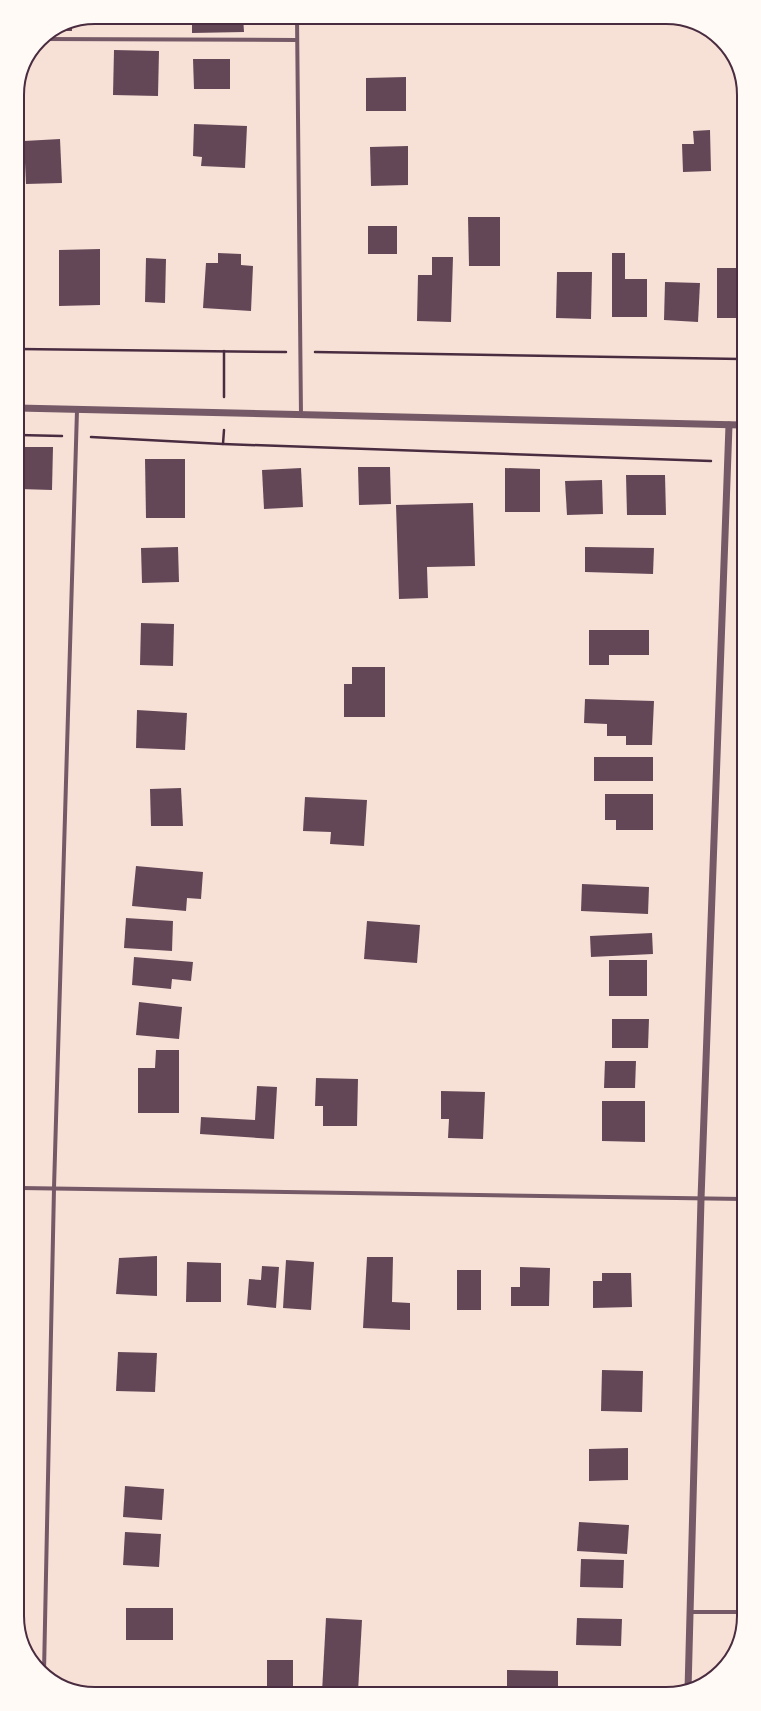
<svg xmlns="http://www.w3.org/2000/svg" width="761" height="1711" viewBox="0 0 761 1711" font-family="'DM Sans',sans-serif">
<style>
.building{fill:#644757}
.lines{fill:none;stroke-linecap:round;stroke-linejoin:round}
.path{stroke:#4a2c40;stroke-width:2.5}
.minor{stroke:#755966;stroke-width:4}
.tertiary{stroke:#755966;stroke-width:7}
.rim{fill:none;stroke:#4a2c40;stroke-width:2}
</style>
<rect width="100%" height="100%" fill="#f7e1d7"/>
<g class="building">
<polygon points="192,17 243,17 244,32 192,33"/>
<polygon points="72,22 72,31 53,31 66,23"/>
<polygon points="114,50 159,51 158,96 113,95"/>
<polygon points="193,59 230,59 230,89 194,89"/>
<polygon points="406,77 406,111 366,111 366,78"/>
<polygon points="194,124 247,126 245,168 201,166 202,157 193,156"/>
<polygon points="710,130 711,171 683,172 682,144 694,144 693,131"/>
<polygon points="60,139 62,183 26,184 24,141"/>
<polygon points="408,146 408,185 371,186 370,147"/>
<polygon points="468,217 500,217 500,266 469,266"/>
<rect x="368" y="226" width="29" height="28"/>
<polygon points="736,228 740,228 740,318 717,318 717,268 736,268"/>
<polygon points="100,249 100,305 59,306 59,250"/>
<polygon points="218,253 241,254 241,265 253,266 251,311 203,308 206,263 218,263"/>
<polygon points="612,253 625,253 625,279 647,279 647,317 612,317"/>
<polygon points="432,257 453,257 451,322 417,321 418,275 432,275"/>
<polygon points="146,258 166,259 165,303 145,302"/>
<polygon points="557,272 592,272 591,319 556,318"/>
<polygon points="665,282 700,283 698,322 664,320"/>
<polygon points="20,447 53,447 52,490 19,489"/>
<polygon points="145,459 185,459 185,518 146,518"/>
<polygon points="358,467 390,467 391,504 359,505"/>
<polygon points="301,468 303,507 264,509 262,470"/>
<polygon points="505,468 540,469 540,512 505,512"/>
<polygon points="626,475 665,475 666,515 627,515"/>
<polygon points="602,480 603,514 567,515 565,481"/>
<polygon points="473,503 475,566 427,567 428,598 399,599 396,505"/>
<polygon points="178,547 179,582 142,583 141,548"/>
<polygon points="585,547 654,548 653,574 585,572"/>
<polygon points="141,623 174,624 173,666 140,665"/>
<polygon points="589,630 649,630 649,655 609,655 609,665 589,665"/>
<polygon points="352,667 385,667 385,717 344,717 344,684 352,684"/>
<polygon points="585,699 654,701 652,745 626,745 626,736 607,736 607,724 584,723"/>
<polygon points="137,710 187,713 185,750 136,748"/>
<rect x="594" y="757" width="59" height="24"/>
<polygon points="181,788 183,826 151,826 150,789"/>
<polygon points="605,794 653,794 653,830 616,830 616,820 605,820"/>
<polygon points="305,797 367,800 364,846 330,844 331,832 303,831"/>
<polygon points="136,866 203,872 201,899 187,898 186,911 132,906"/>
<polygon points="582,884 649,887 648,914 581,911"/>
<polygon points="126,918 173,921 172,951 124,948"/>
<polygon points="367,921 420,925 417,963 364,959"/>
<polygon points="652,933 653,954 591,957 590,936"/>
<polygon points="134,957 193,962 191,981 172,979 171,989 132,985"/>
<rect x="609" y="960" width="38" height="36"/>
<polygon points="139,1002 182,1007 179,1039 136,1035"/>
<polygon points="612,1019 649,1019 648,1048 612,1048"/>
<polygon points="156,1050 179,1050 179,1113 138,1113 138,1068 155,1068"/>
<polygon points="605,1061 636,1061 635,1088 604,1088"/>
<polygon points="316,1078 358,1079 357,1126 323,1126 323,1106 315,1106"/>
<polygon points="257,1086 277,1087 274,1139 200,1134 201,1117 255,1120"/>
<polygon points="441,1091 485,1092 483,1139 448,1138 449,1119 441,1119"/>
<polygon points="602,1101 645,1101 645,1142 602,1141"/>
<polygon points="157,1256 157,1296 116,1294 119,1258"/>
<polygon points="367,1257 393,1257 392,1302 410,1303 410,1330 363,1328"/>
<polygon points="286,1260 314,1262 311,1310 283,1308"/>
<polygon points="187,1262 221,1263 221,1302 186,1302"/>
<polygon points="262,1266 279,1267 276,1308 247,1305 249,1279 261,1280"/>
<polygon points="520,1267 550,1268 549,1306 511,1306 511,1287 520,1287"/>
<rect x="457" y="1270" width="24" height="40"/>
<polygon points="602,1273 631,1273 632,1307 593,1308 593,1281 602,1281"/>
<polygon points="118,1352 157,1353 155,1392 116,1391"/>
<polygon points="602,1370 643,1371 642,1412 601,1411"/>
<polygon points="628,1448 628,1480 589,1481 589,1449"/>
<polygon points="125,1486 164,1489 162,1520 123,1517"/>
<polygon points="579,1522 629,1525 627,1554 577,1551"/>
<polygon points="125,1532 161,1534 159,1567 123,1565"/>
<polygon points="581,1559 624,1560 623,1588 580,1587"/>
<rect x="126" y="1608" width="47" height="32"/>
<polygon points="326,1618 362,1620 358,1692 322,1692"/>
<polygon points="577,1618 622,1619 621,1646 576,1645"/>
<polygon points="267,1660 293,1660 293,1692 267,1693"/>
<polygon points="507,1670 558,1671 558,1691 507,1691"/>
<polygon points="128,1690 153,1692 153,1693 127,1694"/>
</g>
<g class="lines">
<g class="path">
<polyline points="18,349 286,352"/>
<polyline points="224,351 224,397"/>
<polyline points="315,352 741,359"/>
<polyline points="18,435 62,436"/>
<polyline points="91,437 223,444 224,430"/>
<polyline points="223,444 711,461"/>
</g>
<g class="minor">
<polyline points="297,17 301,416"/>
<polyline points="41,39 297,40"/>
<polyline points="20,1188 743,1199"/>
<polyline points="690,1612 744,1612"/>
<polyline points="44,1672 54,1188 77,410"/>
</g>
<g class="tertiary">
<polyline points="18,408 741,425"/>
<polyline points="688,1690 701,1199 729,425"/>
</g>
</g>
<path d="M0 0H761V1711H0ZM95 24H666A71 71 0 0 1 737 95V1616A71 71 0 0 1 666 1687H95A71 71 0 0 1 24 1616V95A71 71 0 0 1 95 24Z" fill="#fffaf5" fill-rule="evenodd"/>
<path class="rim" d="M95 24H666A71 71 0 0 1 737 95V1616A71 71 0 0 1 666 1687H95A71 71 0 0 1 24 1616V95A71 71 0 0 1 95 24Z"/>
</svg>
